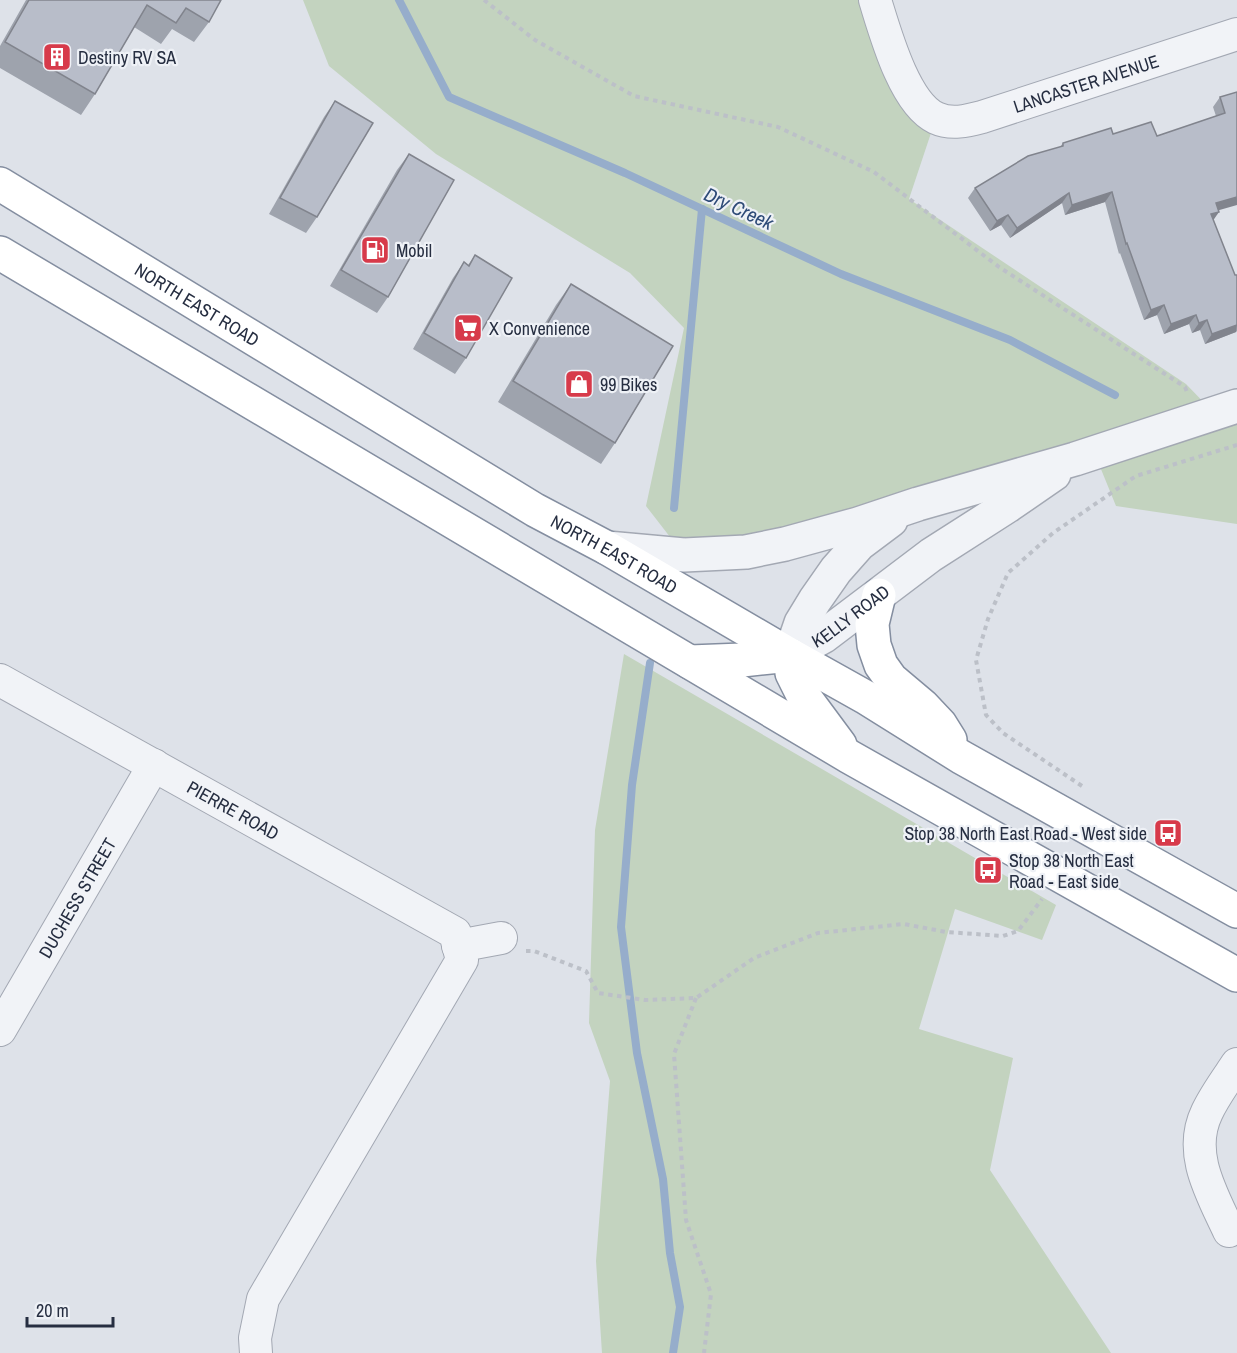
<svg xmlns="http://www.w3.org/2000/svg" width="1237" height="1353" viewBox="0 0 1237 1353" font-family="'Archivo Narrow',sans-serif">
<style>
.green{fill:#c3d3bf}
.lines{fill:none;stroke-linecap:round;stroke-linejoin:round}
.stream{stroke:#96adcb;stroke-width:8}
.minor-casing{stroke:#a3a8b3;stroke-width:34}
.tertiary-casing{stroke:#a3a8b3;stroke-width:36}
.trunk-casing{stroke:#848ea0;stroke-width:36}
.path{stroke:#bcc0c8;stroke-width:4;stroke-dasharray:4.5 4.5;stroke-linecap:butt}
.minor{stroke:#f1f3f7;stroke-width:32}
.tertiary{stroke:#f1f3f7;stroke-width:33}
.trunk{stroke:#fff;stroke-width:33}
.wall{fill:#9ea3ad}
.shaded-wall{fill:#81848d}
.building{fill:#b8bdc9;stroke:#81848d;stroke-width:1.5}
.labels{text-anchor:middle;dominant-baseline:central;stroke-width:4.5;stroke-linejoin:round;paint-order:stroke}
.poi-label{font-size:18px;fill:#262e41;stroke:#eef1f6;text-anchor:start}
.street-label{font-size:18px;fill:#262e41;stroke:#eef1f6}
.water-label{font-size:20px;font-style:italic;fill:#2e4b77;stroke:#eef1f6}
</style>
<rect width="100%" height="100%" fill="#dee2e9"/>
<g class="green">
<polygon points="303,0 875,0 936,118 909,199 1186,384 1214,413 1237,406 1237,524 1116,506 1094,452 684,555 646,506 684,328 630,273 436,154 329,66"/>
<polygon points="624,654 1056,905 1042,940 955,909 919,1029 1013,1058 990,1170 1111,1353 602,1353 596,1261 610,1081 589,1023 595,830"/>
</g>
<g class="lines">
<g class="stream">
<polyline points="399,0 449,97 625,173 841,274 1010,340 1115,395"/>
<polyline points="674,508 702,209"/>
<polyline points="650,663 632,785 621,927 637,1053 663,1179 670,1253 680,1307 673,1353"/>
</g>
<g class="minor-casing">
<g id="minor">
<path id="s1" d="M 875,0 C 885,32 904,103 936,118 C 951,125 967,121 982,117 L 1237,34"/>
<path id="s2" d="M 0,680 L 455,933 L 462,960 L 263,1299 L 255,1338 L 256,1353"/>
<polyline points="458,946 501,938"/>
<path id="s3" d="M 0,1030 L 154,765"/>
<path d="M 1229,1231 C 1212,1194 1187,1153 1207,1112 C 1215,1095 1227,1079 1237,1064"/>
</g>
</g>
<g class="tertiary-casing">
<g id="tertiary">
<polyline points="607,548 684,555 746,552 785,544 858,524 918,504 1075,459 1237,406"/>
<path id="s4" d="M 790,655 L 824,636 L 931,555 L 1009,505 L 1054,474"/>
<polyline points="790,655 801,623 815,600 836,570 859,544 891,520"/>
</g>
</g>
<g class="trunk-casing">
<g id="trunk">
<path id="s5" d="M 0,184 L 535,510 L 607,548 L 790,655 L 865,697 L 961,757 L 1237,911"/>
<polyline points="0,253 848,756 1237,975"/>
<polyline points="879,595 872,624 874,645 881,665 891,679 923,706 940,724 950,740"/>
<polyline points="790,655 792,673 803,695 840,745"/>
<polyline points="690,662 742,660 790,655"/>
</g>
</g>
<g class="path">
<polyline points="484,0 535,40 634,96 778,127 874,172 999,267 1185,387 1187,392"/>
<polyline points="1082,786 1003,733 986,715 976,660 988,619 1008,573 1053,533 1136,476 1237,445"/>
<polyline points="526,951 534,951 586,971 598,993 645,1000 696,998 754,958 818,933 904,924 946,932 1003,936 1018,931 1042,899"/>
<polyline points="696,998 674,1054 686,1220 711,1294 704,1353"/>
</g>
<use href="#minor" class="minor"/>
<use href="#tertiary" class="tertiary"/>
<use href="#trunk" class="trunk"/>
</g>
<g class="wall">
<polygon points="26,0 221,0 209,22 194,42 172,29 161,44 134,27 95,94 81,115 0,68 0,46"/>
<polygon points="1237,92 1219,210 1213,220 1235,275 1237,275 1237,331 1236,332 1205,344 1200,330 1192,333 1189,324 1164,334 1157,315 1144,320 1120,253 1119,254 1105,202 1065,215 1062,203 1010,238 1001,225 990,231 968,198 975,188 1060,147 1063,143 1113,134 1157,136 1216,116 1213,107 1220,97"/>
<polygon points="335,101 317,217 306,233 269,214 324,117"/>
<polygon points="409,154 388,297 377,313 330,286 397,170"/>
<polygon points="475,255 466,358 455,374 413,349 453,278 464,262 468,265"/>
<polygon points="571,284 615,443 601,464 498,402 556,305"/>
</g>
<g class="shaded-wall">
<polygon points="1112,192 1105,202 1065,215 1072,205"/>
<polygon points="1069,193 1062,203 1010,238 1017,228"/>
<polygon points="1237,197 1237,205 1209,213 1216,203"/>
<polygon points="1219,212 1212,222 1211,214"/>
<polygon points="1008,215 1001,225 990,231 997,221"/>
<polygon points="1164,305 1157,315 1144,320 1151,310"/>
<polygon points="1196,315 1189,324 1164,334 1171,324"/>
<polygon points="1207,320 1200,330 1192,333 1199,323"/>
<polygon points="1237,325 1236,332 1205,344 1212,334"/>
</g>
<g class="building">
<polygon points="29,0 221,0 209,22 186,8 176,23 147,5 95,94 5,42"/>
<polygon points="1237,92 1237,197 1216,203 1219,212 1211,214 1235,275 1237,275 1237,325 1212,334 1207,320 1199,323 1196,315 1171,324 1164,305 1151,310 1127,243 1126,244 1112,192 1072,205 1069,193 1017,228 1008,215 997,221 975,188 1028,156 1063,146 1063,143 1111,128 1113,134 1151,122 1157,136 1225,113 1220,97"/>
<polygon points="335,101 373,123 317,217 280,198"/>
<polygon points="409,154 454,180 388,297 341,270"/>
<polygon points="475,255 512,278 466,358 424,333 464,262 469,266"/>
<polygon points="571,284 673,346 615,443 513,381"/>
</g>
<defs>
<g id="building-square" transform="scale(1.5)"><rect x="-9" y="-9" width="18" height="18" rx="4" fill="#d73a4a" stroke="#eef1f6"/><path d="M-4-6H4V6H1V3H-1V6H-4ZM-2.5-4.3h1.7v1.8h-1.7ZM.8-4.3h1.7v1.8H.8ZM-2.5-1h1.7V.8h-1.7ZM.8-1h1.7V.8H.8Z" fill="#fff"/></g>
<g id="fuel-square" transform="scale(1.5)"><rect x="-9" y="-9" width="18" height="18" rx="4" fill="#d73a4a" stroke="#eef1f6"/><path d="M-5.5-6h7V0h2V4h1.3V-2.5L3-4.5l.8-.8L6-3V5H2.5V1h-1V6h-7ZM-4.2-4.7v3.2H.2V-4.7Z" fill="#fff"/></g>
<g id="supermarket-square" transform="scale(1.5)"><rect x="-9" y="-9" width="18" height="18" rx="4" fill="#d73a4a" stroke="#eef1f6"/><path d="M-6-5.5h2.5l.6 2H6L4.5 2H-2.5L-4.4-4H-6ZM-1.5 3.2a1.3 1.3 0 1 0 .1 0ZM3 3.2a1.3 1.3 0 1 0 .1 0Z" fill="#fff"/></g>
<g id="shop-square" transform="scale(1.5)"><rect x="-9" y="-9" width="18" height="18" rx="4" fill="#d73a4a" stroke="#eef1f6"/><path d="M-5-2.5h2.3a2.7 3.5 0 0 1 5.4 0H5L5.5 6h-11ZM-1.5-2.5h3a1.5 2.3 0 0 0-3 0Z" fill="#fff"/></g>
<g id="bus-square" transform="scale(1.5)"><rect x="-9" y="-9" width="18" height="18" rx="4" fill="#d73a4a" stroke="#eef1f6"/><path d="M-5-6H5V4H4V6H2V4H-2V6H-4V4H-5ZM-3.5-4V0h7V-4ZM-3.5 1.2v1.5H-2V1.2ZM2 1.2v1.5H3.5V1.2Z" fill="#fff"/></g>
</defs>
<g fill-rule="evenodd">
<use href="#building-square" x="57" y="57"/>
<use href="#fuel-square" x="375" y="250"/>
<use href="#supermarket-square" x="468" y="328"/>
<use href="#shop-square" x="579" y="384"/>
<use href="#bus-square" x="1168" y="833"/>
<use href="#bus-square" x="988" y="870"/>
</g>
<g class="labels">
<g class="poi-label">
<text x="78" y="57">Destiny RV SA</text>
<text x="396" y="250">Mobil</text>
<text x="489" y="328">X Convenience</text>
<text x="600" y="384">99 Bikes</text>
<text x="1147" y="833" text-anchor="end">Stop 38 North East Road - West side</text>
<text x="1009" y="860">Stop 38 North East<tspan x="1009" dy="21">Road - East side</tspan></text>
</g>
<g class="street-label">
<text stroke="none"><textPath href="#s1" startOffset="292">LANCASTER AVENUE</textPath></text>
<text stroke="none"><textPath href="#s5" startOffset="231">NORTH EAST ROAD</textPath></text>
<text stroke="none"><textPath href="#s5" startOffset="717">NORTH EAST ROAD</textPath></text>
<text stroke="none"><textPath href="#s4" startOffset="72">KELLY ROAD</textPath></text>
<text stroke="none"><textPath href="#s2" startOffset="267">PIERRE ROAD</textPath></text>
<text stroke="none"><textPath href="#s3" startOffset="153">DUCHESS STREET</textPath></text>
</g>
<g class="water-label">
<text transform="translate(739 208) rotate(25)">Dry Creek</text>
</g>
</g>
<path d="M27 1317v9h86v-9" fill="none" stroke="#262e41" stroke-width="3"/>
<text x="36" y="1317" font-size="18" fill="#262e41" stroke="#eef1f6" stroke-width="4.5" paint-order="stroke">20 m</text>
</svg>
